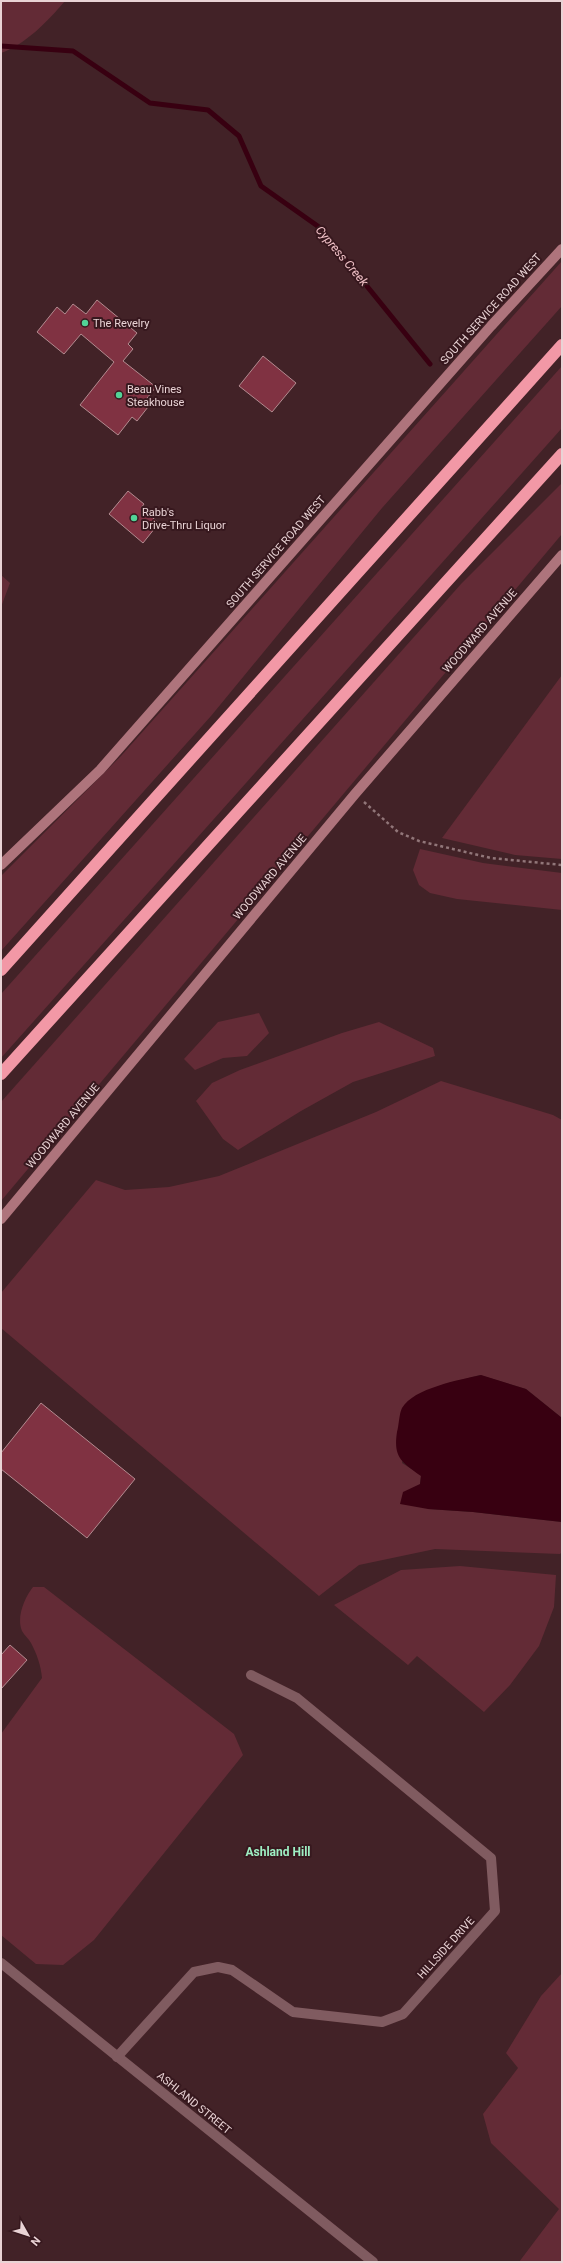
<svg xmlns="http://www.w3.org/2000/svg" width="563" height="2263" viewBox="0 0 563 2263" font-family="Roboto,sans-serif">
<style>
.green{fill:#632b36}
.water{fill:#380011}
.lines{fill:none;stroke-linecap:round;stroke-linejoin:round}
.stream{stroke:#380011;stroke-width:5}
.building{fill:#803242;stroke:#b38b90}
.path{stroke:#917679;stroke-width:2.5;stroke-dasharray:3 3;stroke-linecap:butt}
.minor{stroke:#805b60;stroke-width:10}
.secondary{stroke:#ae747c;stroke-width:10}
.motorway{stroke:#f298a6;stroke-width:12}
.poi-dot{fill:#52d397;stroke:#37181e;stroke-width:1.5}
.labels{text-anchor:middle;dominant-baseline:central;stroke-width:4;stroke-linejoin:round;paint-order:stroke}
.street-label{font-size:11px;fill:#e9d3d5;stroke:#37181e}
.poi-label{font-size:11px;fill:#e9d3d5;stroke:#37181e;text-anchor:start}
.water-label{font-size:12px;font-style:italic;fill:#f2c2c8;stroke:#37181e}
.neighbourhood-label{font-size:12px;font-weight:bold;fill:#9eefc3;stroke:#37181e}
</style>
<rect width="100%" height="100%" fill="#422227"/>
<g class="green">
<path d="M 1,1 L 65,1 C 48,21 26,44 1,53 Z"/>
<polygon points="562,261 562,306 382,508 211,716 1,951 1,876 121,756"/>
<polygon points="562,366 562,428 1,1058 1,994"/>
<polygon points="562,483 562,534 1,1201 1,1102 461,584"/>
<polygon points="1,575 10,583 1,607"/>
<polygon points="562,675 562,859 515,855 442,838"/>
<polygon points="420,849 483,863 562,873 562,910 457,899 430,893 419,885 413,870"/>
<polygon points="259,1013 269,1033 247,1056 223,1058 195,1070 184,1059 218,1022"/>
<polygon points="379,1022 433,1048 435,1056 353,1082 301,1111 238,1150 223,1139 196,1101 212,1083 240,1070 342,1033"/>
<polygon points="441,1081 553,1115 562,1120 562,1418 526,1389 480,1375 445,1384 415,1396 402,1463 421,1475 420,1484 428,1509 473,1512 562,1522 562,1552 560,1554 435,1549 359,1565 319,1596 1,1328 1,1293 96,1180 125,1190 169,1187 219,1176 376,1112"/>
<polygon points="460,1566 556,1575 554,1607 539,1646 510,1685 484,1712 417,1656 408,1665 334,1605 401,1570"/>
<path d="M 33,1587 L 44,1587 L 234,1734 L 243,1755 L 94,1940 L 63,1965 L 36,1964 L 1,1935 L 1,1734 L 42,1678 C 41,1666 37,1654 31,1643 C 29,1639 24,1635 22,1631 C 16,1617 25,1597 33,1587 Z"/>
<polygon points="562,1973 562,2262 519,2262 559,2209 491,2143 483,2114 518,2068 506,2053 541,1996"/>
</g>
<path class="water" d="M 481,1375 L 526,1389 L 562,1418 L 562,1522 L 473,1512 L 428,1509 L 400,1504 L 403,1492 L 420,1484 L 421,1476 C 402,1462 393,1458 397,1432 C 399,1425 399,1414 402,1408 C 414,1388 459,1380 481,1375 Z"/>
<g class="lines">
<polyline class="stream" points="1,46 73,51 150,103 208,110 239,136 261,186 319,227 430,364"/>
</g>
<g class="building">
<polygon points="97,300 137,333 128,344 133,349 123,361 156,387 143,403 148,407 137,421 132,417 118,435 80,405 114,362 81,334 64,354 37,332 57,307 65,314 73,304 86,314"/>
<polygon points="263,356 296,383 272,412 239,386"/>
<polygon points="128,491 144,504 141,508 159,523 143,543 109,514"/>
<polygon points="41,1403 135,1479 87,1538 1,1469 1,1453"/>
<polygon points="10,1645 27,1660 1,1689 1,1655"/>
</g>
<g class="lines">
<polyline class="path" points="364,802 398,832 419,841 491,858 562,865"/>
<g class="minor">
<polyline points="1,1963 373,2262"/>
<polyline points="117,2057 194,1972 218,1967 232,1970 293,2012 382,2022 403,2014 495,1911 491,1858 297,1698 251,1675"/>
</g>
<g class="secondary">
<polyline points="1,865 100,770 491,326 562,249"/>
<polyline points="1,1219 355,794 562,555"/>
</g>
<g class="motorway">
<polyline points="1,970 562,345"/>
<polyline points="1,1074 562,454"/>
</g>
</g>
<g class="poi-dot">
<circle cx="85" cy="323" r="4"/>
<circle cx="119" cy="395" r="4"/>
<circle cx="134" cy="518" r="4"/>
</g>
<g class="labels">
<g class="street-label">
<text transform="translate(491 309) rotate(-48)">SOUTH SERVICE ROAD WEST</text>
<text transform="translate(276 552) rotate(-49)">SOUTH SERVICE ROAD WEST</text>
<text transform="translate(480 631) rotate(-49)">WOODWARD AVENUE</text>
<text transform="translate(270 877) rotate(-50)">WOODWARD AVENUE</text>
<text transform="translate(63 1126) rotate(-50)">WOODWARD AVENUE</text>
<text transform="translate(446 1948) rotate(-48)">HILLSIDE DRIVE</text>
<text transform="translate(194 2103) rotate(39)">ASHLAND STREET</text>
</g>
<g class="poi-label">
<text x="93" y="323">The Revelry</text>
<text x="127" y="389">Beau Vines<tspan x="127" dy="13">Steakhouse</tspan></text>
<text x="142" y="512">Rabb's<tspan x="142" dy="13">Drive-Thru Liquor</tspan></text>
</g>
<g class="water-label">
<text transform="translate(342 256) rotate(50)">Cypress Creek</text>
</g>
<g class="neighbourhood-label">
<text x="278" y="1852">Ashland Hill</text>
</g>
</g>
<rect width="563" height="2263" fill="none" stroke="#e9d3d5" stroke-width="4"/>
<g transform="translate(28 2235) rotate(129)" stroke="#37181e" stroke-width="3" paint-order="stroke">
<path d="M0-3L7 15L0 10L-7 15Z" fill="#e9d3d5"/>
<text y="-6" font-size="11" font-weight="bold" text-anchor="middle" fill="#e9d3d5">N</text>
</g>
</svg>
